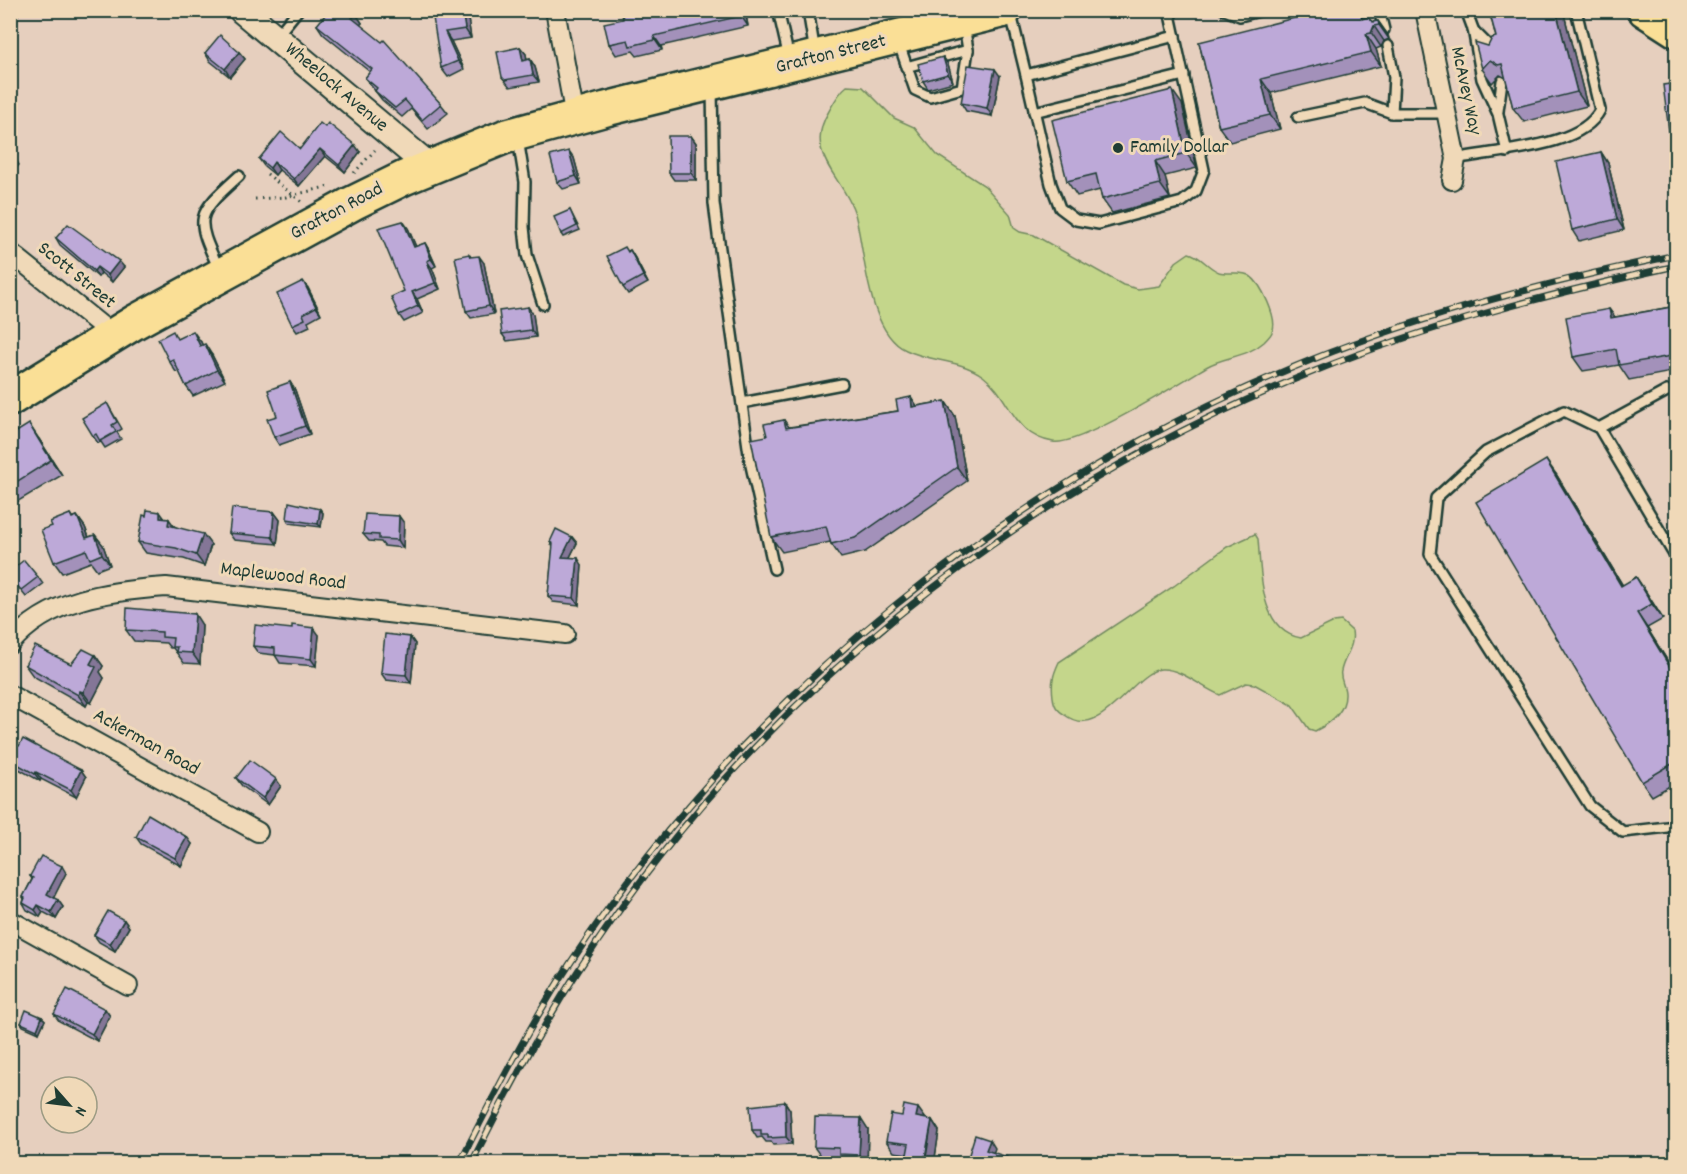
<svg xmlns="http://www.w3.org/2000/svg" width="1687" height="1174" viewBox="0 0 1687 1174" font-family="Dekko,sans-serif">
<style>
.green{fill:#c4d68b;stroke:#728a60;stroke-width:1.5}
.lines{fill:none;stroke-linecap:round;stroke-linejoin:round}
.lane-casing{stroke:#1f3d34;stroke-width:14}
.street-casing{stroke:#1f3d34;stroke-width:22}
.secondary-casing{stroke:#1f3d34;stroke-width:30}
.highway-casing{stroke:#1f3d34;stroke-width:38}
.path{stroke:#1f3d34;stroke-width:3;stroke-dasharray:1.5 4.5;stroke-linecap:butt}
.lane{stroke:#f0d9b8;stroke-width:9}
.street{stroke:#f0d9b8;stroke-width:18}
.secondary{stroke:#f0d9b8;stroke-width:26}
.highway{stroke:#fadf96;stroke-width:33}
.rail-casing{stroke:#1f3d34;stroke-width:7}
.rail{stroke:#f0d9b8;stroke-width:4.5;stroke-dasharray:14;stroke-linecap:butt}
.wall{fill:#a391ba;stroke:#1f3d34;stroke-width:1.5}
.shaded-wall{fill:#847697;stroke:#1f3d34;stroke-width:1.5}
.building{fill:#bda9d8;stroke:#1f3d34;stroke-width:1.5}
.poi-dot{fill:#1f3d34;stroke:#f0d9b8;stroke-width:2}
.labels{text-anchor:middle;dominant-baseline:central;stroke-width:6;stroke-linejoin:round;paint-order:stroke}
.street-label{font-size:20px;fill:#1f3d34;stroke:#f0d9b8}
.poi-label{font-size:20px;fill:#1f3d34;stroke:#f0d9b8;text-anchor:start}
</style>
<rect width="100%" height="100%" fill="#e6cfbe"/>
<filter id="ink" filterUnits="userSpaceOnUse"><feTurbulence type="fractalNoise" baseFrequency=".0167" numOctaves="2"/><feDisplacementMap in="SourceGraphic" scale="12" xChannelSelector="R" yChannelSelector="G"/><feConvolveMatrix kernelMatrix="1 2 1 2 8 2 1 2 1" color-interpolation-filters="sRGB"/></filter>
<g filter="url(#ink)">
<g class="green">
<path d="M 847,86 L 863,87 L 894,118 L 914,127 L 937,155 L 985,186 L 1010,214 L 1014,228 L 1020,232 L 1034,235 L 1123,285 L 1138,289 L 1159,286 L 1176,262 L 1189,253 C 1201,256 1208,268 1219,272 C 1229,275 1242,270 1250,276 C 1261,283 1279,320 1272,332 C 1271,335 1266,340 1264,342 C 1246,358 1225,356 1206,367 C 1180,383 1079,447 1053,442 C 1012,435 1011,397 983,376 C 959,359 930,362 906,350 C 867,332 865,250 855,214 C 844,177 802,155 829,111 C 834,102 839,92 847,86 Z"/>
<path d="M 1255,534 L 1258,539 C 1261,571 1259,631 1301,638 L 1334,622 L 1341,621 L 1352,631 C 1355,647 1344,656 1341,671 C 1339,678 1345,686 1345,693 C 1346,712 1329,724 1315,731 L 1309,729 L 1292,705 L 1254,684 L 1246,683 L 1220,695 C 1202,688 1181,668 1161,669 C 1132,672 1101,743 1065,715 C 1057,710 1054,706 1053,697 C 1051,682 1053,675 1059,662 L 1174,586 L 1227,547 Z"/>
</g>
<g class="lines">
<g class="lane-casing">
<g id="lane">
<polyline points="778,10 789,58"/>
<polyline points="808,10 815,53"/>
<polyline points="1225,10 1240,16 1263,10"/>
<polyline points="1379,10 1384,30"/>
<polyline points="1466,10 1473,29 1482,79 1498,114 1507,152"/>
<polyline points="1011,14 1026,75 1175,36"/>
<polyline points="1473,30 1495,52"/>
<polyline points="276,37 298,10"/>
<polyline points="898,41 915,90 930,97 962,88 968,50 964,25"/>
<polyline points="1388,46 1394,77 1392,113"/>
<polyline points="906,67 968,50"/>
<polyline points="1026,75 1051,184 1060,208 1076,220 1099,224 1182,202 1196,191 1204,170 1169,10"/>
<polyline points="712,89 714,203 718,235 750,461 774,569"/>
<polyline points="1498,111 1502,81"/>
<polyline points="1034,112 1184,75"/>
<polyline points="1298,117 1365,103 1392,113 1447,113"/>
<polyline points="518,139 525,182 524,227 527,255 543,304"/>
<path d="M 1456,159 C 1494,150 1581,149 1600,110 L 1576,10"/>
<path d="M 219,269 C 194,216 196,215 239,176"/>
<polyline points="742,403 842,384"/>
<polyline points="1599,428 1667,391 1676,390"/>
<polyline points="1676,558 1599,428 1564,411 1486,452 1436,498 1430,554 1590,806 1623,832 1676,826"/>
</g>
</g>
<g class="street-casing">
<g id="street">
<polyline points="555,10 575,117"/>
<polyline points="1425,10 1456,159 1452,180"/>
<polyline points="10,252 113,335"/>
<path d="M 10,644 C 48,598 110,591 166,587 L 565,634"/>
<polyline points="10,695 258,832"/>
<polyline points="10,920 128,986"/>
</g>
</g>
<g class="secondary-casing">
<polyline id="secondary" points="242,10 430,167"/>
</g>
<g class="highway-casing">
<g id="highway">
<polyline points="1645,10 1676,30"/>
<polyline points="10,399 135,322 353,203 404,178 504,137 606,109 1005,10"/>
</g>
</g>
<g class="path">
<polyline points="354,173 375,150"/>
<polyline points="267,174 303,203"/>
<polyline points="255,199 286,197 330,186"/>
</g>
<use href="#lane" class="lane"/>
<use href="#street" class="street"/>
<use href="#secondary" class="secondary"/>
<use href="#highway" class="highway"/>
<g class="rail-casing">
<g id="rail">
<path d="M 459,1164 C 494,1095 529,1026 571,962 C 751,691 1009,482 1311,360 C 1428,313 1553,281 1676,255"/>
<path d="M 471,1164 C 504,1098 538,1033 578,971 C 753,700 1016,490 1315,371 C 1431,324 1554,293 1676,266"/>
</g>
</g>
<use href="#rail" class="rail"/>
</g>
<g class="wall">
<polygon points="438,10 500,10 500,14 468,19 471,38 451,41 464,69 448,77 441,68"/>
<polygon points="745,10 748,26 661,46 662,50 637,56 633,51 616,55 609,44"/>
<polygon points="1489,10 1563,10 1587,106 1524,122 1513,108 1506,78 1500,75 1492,83 1482,69 1496,37"/>
<polygon points="356,14 362,23 360,25 441,104 448,113 428,129 411,109 402,117 382,100 365,78 370,72 323,34 317,25"/>
<polygon points="1369,17 1369,19 1373,22 1378,21 1388,35 1389,39 1384,41 1381,47 1376,49 1381,66 1271,93 1280,129 1230,142 1219,127 1199,42"/>
<polygon points="520,47 526,54 527,60 530,59 535,67 539,82 510,87 502,77"/>
<polygon points="239,52 245,59 230,77 210,61 205,53"/>
<polygon points="943,57 948,64 953,82 928,89 923,81"/>
<polygon points="1000,76 992,116 966,111 961,103"/>
<polygon points="1182,104 1197,168 1165,176 1170,198 1112,213 1102,199 1100,190 1077,196 1067,181"/>
<polygon points="691,136 696,143 696,180 674,180 669,173"/>
<polygon points="300,149 360,152 345,172 325,156 299,186 279,170 275,175 264,166 259,159"/>
<polygon points="1601,152 1608,163 1624,230 1579,241 1572,230"/>
<polygon points="574,158 581,184 563,189 557,182"/>
<polygon points="570,210 580,230 563,237 561,234"/>
<polygon points="408,228 416,247 425,243 429,250 436,266 432,268 440,289 417,299 423,313 404,322 399,315 404,291"/>
<polygon points="56,238 124,267 112,282 101,273 98,277 60,245"/>
<polygon points="630,250 635,258 648,283 628,294 623,287 628,251"/>
<polygon points="469,254 471,257 484,263 494,314 471,318 466,311"/>
<polygon points="308,288 321,314 308,321 310,326 297,332 292,325"/>
<polygon points="1677,306 1677,371 1629,380 1619,365 1583,371 1573,357 1609,309 1615,317"/>
<polygon points="528,307 533,314 536,337 507,341 502,334"/>
<polygon points="179,338 201,342 202,345 212,355 225,381 193,396 186,386 179,371 176,372 169,361"/>
<polygon points="290,382 295,390 310,434 279,445 274,437 277,416"/>
<polygon points="911,397 917,406 945,401 955,416 967,481 865,552 841,558 830,542 782,552 771,537 767,436 784,420 789,427 898,411"/>
<polygon points="107,403 122,429 117,432 121,439 105,448 101,442 98,443 93,436"/>
<polygon points="10,436 39,439 62,475 10,506"/>
<polygon points="1556,474 1623,586 1636,577 1646,592 1663,619 1647,628 1677,676 1677,782 1652,796 1642,782"/>
<polygon points="320,509 323,513 321,527 289,523 287,519"/>
<polygon points="274,512 280,520 277,544 234,540 229,533"/>
<polygon points="70,514 73,518 77,516 85,527 89,537 95,535 103,545 110,565 97,570 91,562 62,573 54,562 52,526"/>
<polygon points="165,519 174,526 211,545 204,566 184,559 146,553 138,542"/>
<polygon points="404,523 403,548 384,546 381,542 369,541 363,534"/>
<polygon points="572,537 577,543 570,557 582,565 579,605 553,602 548,596 553,547 550,542"/>
<polygon points="10,577 38,577 43,584 26,597"/>
<polygon points="202,625 200,664 184,663 173,648 170,648 166,643 134,641 126,630"/>
<polygon points="292,629 319,635 316,666 280,663 275,655 258,653 253,646"/>
<polygon points="410,637 415,644 411,683 386,680 381,673"/>
<polygon points="95,655 103,666 100,672 104,678 91,703 88,702 86,706 33,676 25,665 71,664"/>
<polygon points="10,740 19,746 81,770 86,777 76,797 41,779 40,781 10,764"/>
<polygon points="236,778 281,786 268,805 242,786"/>
<polygon points="136,837 192,844 181,866 141,844"/>
<polygon points="66,873 53,898 58,900 63,907 56,919 43,912 40,917 27,910 23,903 24,899 23,897 32,879 30,876"/>
<polygon points="124,920 129,927 115,951 99,942 94,935"/>
<polygon points="105,1009 110,1016 97,1041 59,1021 54,1014"/>
<polygon points="42,1017 45,1020 39,1033 23,1026 21,1023"/>
<polygon points="785,1102 790,1110 792,1144 773,1145 771,1142 766,1142 762,1137 757,1138 752,1130"/>
<polygon points="926,1119 932,1120 939,1131 934,1164 909,1164 906,1160 907,1154 894,1152 886,1141"/>
<polygon points="868,1129 867,1164 846,1164 842,1158 822,1158 814,1147"/>
</g>
<g class="shaded-wall">
<polygon points="14,10 18,15 10,24 10,11"/>
<polygon points="137,10 145,10 141,15"/>
<polygon points="740,10 745,10 748,26 741,16"/>
<polygon points="1360,10 1364,10 1369,17 1372,31 1374,26 1384,41 1381,47 1362,19"/>
<polygon points="1556,10 1563,10 1587,106 1577,92"/>
<polygon points="462,11 468,19 471,38 465,29"/>
<polygon points="356,14 362,23 358,27 352,18"/>
<polygon points="1378,21 1388,35 1389,39 1379,25"/>
<polygon points="445,32 451,41 464,69 458,61"/>
<polygon points="1366,34 1376,49 1381,66 1371,52"/>
<polygon points="654,36 661,46 662,50 655,40"/>
<polygon points="520,47 526,54 528,68 523,61"/>
<polygon points="239,52 245,59 230,77 225,69"/>
<polygon points="943,57 948,64 953,82 948,74"/>
<polygon points="530,59 535,67 539,82 533,75"/>
<polygon points="995,69 1000,76 992,116 987,108"/>
<polygon points="1261,79 1271,93 1280,129 1270,115"/>
<polygon points="1172,90 1182,104 1197,168 1186,153"/>
<polygon points="691,136 696,143 696,180 691,173"/>
<polygon points="355,145 360,152 345,172 339,165"/>
<polygon points="320,149 325,156 299,186 294,179"/>
<polygon points="569,151 574,158 581,184 576,176"/>
<polygon points="1601,152 1608,163 1624,230 1617,219"/>
<polygon points="14,157 19,165 10,175 10,161"/>
<polygon points="1155,161 1165,176 1170,198 1160,184"/>
<polygon points="274,162 279,170 275,175 270,168"/>
<polygon points="403,221 408,228 419,254 414,247"/>
<polygon points="425,243 429,250 436,266 431,259"/>
<polygon points="630,250 635,258 648,283 643,276"/>
<polygon points="479,256 484,263 494,314 489,306"/>
<polygon points="119,261 124,267 112,282 108,275"/>
<polygon points="427,261 432,268 440,289 435,283"/>
<polygon points="97,267 101,273 98,277 94,271"/>
<polygon points="303,281 308,288 321,314 316,307"/>
<polygon points="412,292 417,299 423,313 418,306"/>
<polygon points="528,307 533,314 536,337 531,330"/>
<polygon points="1609,309 1619,323 1611,318"/>
<polygon points="193,331 201,342 208,357 200,346"/>
<polygon points="205,344 212,355 225,381 217,370"/>
<polygon points="290,382 295,390 310,434 305,426"/>
<polygon points="911,397 921,412 912,407"/>
<polygon points="945,401 955,416 967,481 957,467"/>
<polygon points="29,424 39,439 62,475 51,460"/>
<polygon points="1546,460 1556,474 1632,601 1621,586"/>
<polygon points="320,509 323,513 321,527 318,524"/>
<polygon points="160,512 168,523 160,518"/>
<polygon points="274,512 280,520 277,544 272,537"/>
<polygon points="77,516 85,527 93,549 86,538"/>
<polygon points="399,516 404,523 403,548 398,540"/>
<polygon points="169,519 177,530 168,525"/>
<polygon points="203,534 211,545 204,566 196,555"/>
<polygon points="95,535 103,545 110,565 102,554"/>
<polygon points="572,537 577,543 567,563 562,557"/>
<polygon points="578,558 582,565 579,605 574,598"/>
<polygon points="1636,577 1646,592 1663,619 1652,604"/>
<polygon points="1637,613 1647,628 1677,676 1677,679"/>
<polygon points="195,614 202,625 200,664 192,653"/>
<polygon points="314,628 319,635 316,666 311,659"/>
<polygon points="410,637 415,644 411,683 406,675"/>
<polygon points="95,655 103,666 100,672 104,678 91,703 83,692 90,664"/>
<polygon points="80,691 88,702 86,706 78,695"/>
<polygon points="81,770 86,777 76,797 71,790"/>
<polygon points="36,772 41,779 40,781 35,774"/>
<polygon points="276,779 281,786 268,805 263,798"/>
<polygon points="187,837 192,844 181,866 175,858"/>
<polygon points="62,866 66,873 52,901 47,894"/>
<polygon points="58,900 63,907 56,919 51,912"/>
<polygon points="38,905 43,912 40,917 35,910"/>
<polygon points="124,920 129,927 115,951 110,944"/>
<polygon points="105,1009 110,1016 97,1041 92,1034"/>
<polygon points="10,1013 15,1019 10,1030"/>
<polygon points="42,1017 45,1020 39,1033 37,1030"/>
<polygon points="785,1102 790,1110 792,1144 786,1137"/>
<polygon points="918,1108 926,1119 916,1117"/>
<polygon points="861,1118 868,1129 867,1164 865,1164 859,1155"/>
<polygon points="932,1120 939,1131 934,1164 925,1164"/>
<polygon points="990,1140 995,1148 992,1157 986,1150"/>
</g>
<g class="building">
<polygon points="329,10 352,10 356,14 352,18 382,42 384,40 441,104 422,120 405,100 395,108 375,91 377,88 365,78 372,69 317,25"/>
<polygon points="438,10 463,10 462,11 465,29 445,32 458,61 441,68 432,11"/>
<polygon points="639,10 740,10 741,16 654,36 655,40 630,46 628,40 609,44 604,23 623,19 622,14"/>
<polygon points="1326,10 1360,10 1362,19 1367,17 1373,22 1378,21 1379,25 1374,26 1371,33 1366,34 1371,52 1261,79 1270,115 1219,127 1199,42"/>
<polygon points="1489,10 1556,10 1577,92 1513,108 1502,64 1498,65 1490,60 1482,69 1475,42 1488,46 1492,38 1496,37"/>
<polygon points="220,35 239,52 225,69 205,53"/>
<polygon points="520,47 523,61 530,59 533,75 505,80 502,77 497,52"/>
<polygon points="943,57 948,74 923,81 918,64"/>
<polygon points="968,65 995,69 987,108 961,103"/>
<polygon points="1677,83 1677,193 1663,85"/>
<polygon points="1172,90 1186,153 1155,161 1160,184 1102,199 1096,174 1067,181 1052,120"/>
<polygon points="320,123 325,127 328,123 355,145 339,165 320,149 294,179 274,162 270,168 259,159 281,132 300,149"/>
<polygon points="668,136 691,136 691,173 669,173"/>
<polygon points="569,151 576,176 557,182 550,156"/>
<polygon points="1601,152 1617,219 1572,230 1556,162"/>
<polygon points="570,210 577,226 561,234 554,217"/>
<polygon points="403,221 414,247 425,243 431,259 427,261 435,283 412,292 418,306 399,315 391,297 404,291 378,228"/>
<polygon points="68,224 119,261 108,275 97,267 94,271 56,238"/>
<polygon points="625,247 628,252 630,250 643,276 623,287 607,256"/>
<polygon points="469,254 470,257 479,256 489,306 466,311 455,257"/>
<polygon points="303,281 316,307 303,314 305,319 292,325 277,294"/>
<polygon points="1677,306 1677,355 1619,365 1616,349 1573,357 1566,317 1609,309 1611,318"/>
<polygon points="528,307 531,330 502,334 499,311"/>
<polygon points="173,331 177,339 193,331 200,346 205,344 217,370 186,386 173,359 169,361 158,339"/>
<polygon points="290,382 305,426 274,437 267,419 277,416 268,390"/>
<polygon points="911,397 912,407 945,401 957,467 855,538 831,544 826,526 771,537 751,439 767,436 764,424 784,420 786,428 898,411 896,400"/>
<polygon points="107,403 117,422 112,425 116,432 100,441 96,434 93,436 82,418"/>
<polygon points="29,424 51,460 10,486 10,436"/>
<polygon points="1546,460 1621,586 1636,577 1652,604 1637,613 1677,679 1677,761 1642,782 1476,502"/>
<polygon points="289,502 320,509 318,524 287,519"/>
<polygon points="232,508 274,512 272,537 229,533"/>
<polygon points="147,510 160,512 160,518 169,519 168,525 203,534 196,555 176,548 138,542 143,515 146,516"/>
<polygon points="70,514 72,518 77,516 86,538 95,535 102,554 90,559 86,550 54,562 41,530 52,526 50,522"/>
<polygon points="365,514 399,516 398,540 379,539 379,535 363,534"/>
<polygon points="556,529 572,537 562,557 578,558 574,598 548,596 553,544 550,542"/>
<polygon points="24,560 38,577 21,590 10,577 10,571"/>
<polygon points="127,608 195,614 192,653 176,652 177,647 172,647 173,638 162,637 162,632 126,630"/>
<polygon points="255,625 292,629 292,625 314,628 311,659 275,655 275,648 253,646"/>
<polygon points="385,634 410,637 406,675 381,673"/>
<polygon points="35,646 71,664 83,649 95,655 90,664 96,667 83,692 80,691 78,695 25,665"/>
<polygon points="23,739 81,770 71,790 36,772 35,774 10,760 10,740 19,746"/>
<polygon points="250,760 276,779 263,798 236,778"/>
<polygon points="148,814 187,837 175,858 136,837"/>
<polygon points="41,856 62,866 47,894 58,900 51,912 38,905 35,910 23,903 25,898 23,897 33,878 30,876"/>
<polygon points="108,911 124,920 110,944 94,935"/>
<polygon points="67,989 105,1009 92,1034 54,1014"/>
<polygon points="26,1010 42,1017 37,1030 21,1023"/>
<polygon points="785,1102 786,1137 768,1138 768,1135 761,1135 761,1130 752,1130 750,1106"/>
<polygon points="904,1105 918,1108 916,1117 932,1120 924,1163 906,1160 909,1144 886,1141 891,1114 902,1116"/>
<polygon points="815,1117 861,1118 859,1155 839,1154 839,1148 814,1147"/>
<polygon points="975,1135 990,1140 986,1150 1019,1161 1019,1164 966,1164"/>
</g>
</g>
<circle class="poi-dot" cx="1118" cy="148" r="6"/>
<g class="labels">
<g class="street-label">
<text transform="translate(831 55) rotate(-14)">Grafton Street</text>
<text transform="translate(336 88) rotate(40)">Wheelock Avenue</text>
<text transform="translate(1465 91) rotate(78)">McAvey Way</text>
<text transform="translate(337 212) rotate(-28)">Grafton Road</text>
<text transform="translate(76 276) rotate(39)">Scott Street</text>
<text transform="translate(283 577) rotate(7)">Maplewood Road</text>
<text transform="translate(146 743) rotate(29)">Ackerman Road</text>
</g>
<g class="poi-label">
<text x="1130" y="148">Family Dollar</text>
</g>
</g>
<rect width="1687" height="1174" fill="none" stroke="#f0d9b8" stroke-width="36"/>
<rect x="18" y="18" width="1651" height="1138" fill="none" stroke="#1f3d34" stroke-width="2" filter="url(#ink)"/>
<g transform="translate(69 1105) rotate(118)"><circle r="28" fill="#f0d9b8" stroke="#9c9b83" stroke-width="1.5"/>
<path d="M0-4.5L10 22L0 15L-10 22Z" fill="#1f3d34"/>
<text y="-9" font-size="16" font-weight="bold" text-anchor="middle" fill="#1f3d34">N</text>
</g>
</svg>
